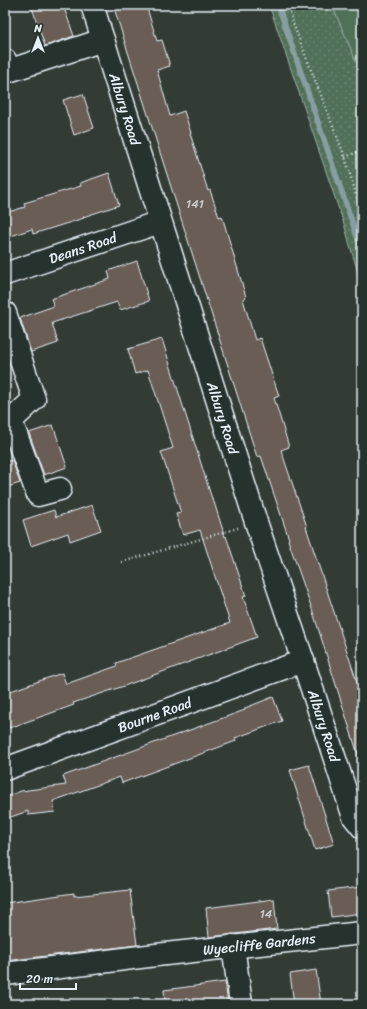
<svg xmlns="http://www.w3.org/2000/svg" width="367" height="1009" viewBox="0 0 367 1009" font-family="Sriracha,sans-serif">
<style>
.park{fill:url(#park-dots);stroke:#9cb0a8}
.pitch{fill:#517058;stroke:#9cb0a8}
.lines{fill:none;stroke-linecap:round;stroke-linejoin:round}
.stream{stroke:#869fa3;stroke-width:5.5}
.building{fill:#695d55;stroke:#e8f1f8}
.minor-casing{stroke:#e8f1f8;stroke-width:25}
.path{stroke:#e8f1f8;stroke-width:2.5;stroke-dasharray:1 3;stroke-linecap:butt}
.minor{stroke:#26332d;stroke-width:22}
.labels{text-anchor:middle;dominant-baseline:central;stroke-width:4;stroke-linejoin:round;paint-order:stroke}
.number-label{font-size:12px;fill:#c8cccf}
.street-label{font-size:14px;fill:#e8f1f8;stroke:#26332d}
</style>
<defs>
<pattern id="park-dots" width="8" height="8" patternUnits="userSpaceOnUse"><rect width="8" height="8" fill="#517058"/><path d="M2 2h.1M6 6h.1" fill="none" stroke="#6a8571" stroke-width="1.8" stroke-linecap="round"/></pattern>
</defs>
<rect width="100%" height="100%" fill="#333b35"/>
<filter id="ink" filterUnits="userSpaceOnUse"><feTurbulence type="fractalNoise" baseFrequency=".025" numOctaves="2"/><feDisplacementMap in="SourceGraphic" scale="8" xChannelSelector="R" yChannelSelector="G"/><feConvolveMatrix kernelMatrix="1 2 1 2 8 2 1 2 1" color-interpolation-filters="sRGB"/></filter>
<g filter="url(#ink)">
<polygon class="park" points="269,5 362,5 362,287 344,224"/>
<polygon class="pitch" points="332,5 362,5 362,75"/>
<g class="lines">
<polyline class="stream" points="278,5 362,251"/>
</g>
<g class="building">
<polygon points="31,5 63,5 74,36 45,46"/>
<polygon points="113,5 146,5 157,41 162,40 170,66 157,70 170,116 184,111 191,133 190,133 208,191 210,190 219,217 222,216 246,297 243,299 255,340 260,338 279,396 274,398 289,447 281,450 307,527 306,527 362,697 362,757 359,758 313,612 288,540 289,539 261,456 257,457"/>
<polygon points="83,94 94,128 74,135 63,100"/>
<polygon points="109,173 119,205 83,217 84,218 33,234 32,229 8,237 5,229 5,213 25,207 24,203 81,186 80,183"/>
<polygon points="137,261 149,301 120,310 117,302 52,323 58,343 31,352 20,318 54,306 51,299 110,279 108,271"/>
<polygon points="162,339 213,502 214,502 225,537 226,536 246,596 243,597 257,637 124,686 73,703 74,705 9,728 5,717 5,693 62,673 66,684 117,666 116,663 230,623 200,530 183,535 176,514 181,513 161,452 173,448 148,370 135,374 128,349"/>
<polygon points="53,425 67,467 44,475 29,433"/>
<polygon points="12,460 20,483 5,488 5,462"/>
<polygon points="92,505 101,530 70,541 68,533 31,546 23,520 54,510 56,517"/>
<polygon points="273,697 282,721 235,738 236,741 122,783 120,777 53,801 55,812 28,815 28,811 5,819 5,797 21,791 66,785 63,776 245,710 245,708"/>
<polygon points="309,765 334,844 315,850 290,770"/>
<polygon points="362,887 362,913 331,917 328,891"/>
<polygon points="130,890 137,945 5,961 5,903 74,893 74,896"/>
<polygon points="274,899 277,929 209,937 206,908"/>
<polygon points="316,970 321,1004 294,1004 290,974"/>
<polygon points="225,982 228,1004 165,1004 164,990"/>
</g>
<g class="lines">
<g class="minor-casing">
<g id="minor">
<path id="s1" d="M 92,5 L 256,522 L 303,661 L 347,796 L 354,817 L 362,827"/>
<polyline points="5,60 8,71 103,40"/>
<path id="s2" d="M 5,274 L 160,222"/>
<polyline points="5,313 34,399 11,421 38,495 60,489"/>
<path id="s3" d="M 5,769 L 303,661"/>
<polyline points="233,946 241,1004"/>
<path id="s4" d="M 5,974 L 156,955 L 362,933"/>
</g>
</g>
<g class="path">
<polyline points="288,5 294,26 345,157 362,215"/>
<polyline points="345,157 362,150"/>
<polyline points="122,562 238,528"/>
</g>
<use href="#minor" class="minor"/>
</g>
</g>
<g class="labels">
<g class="number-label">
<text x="195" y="204">141</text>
<text x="266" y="914">14</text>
</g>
<g class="street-label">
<text stroke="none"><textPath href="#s1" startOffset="109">Albury Road</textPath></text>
<text stroke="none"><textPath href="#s2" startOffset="82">Deans Road</textPath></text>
<text stroke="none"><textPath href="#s1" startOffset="433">Albury Road</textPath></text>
<text stroke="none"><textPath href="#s3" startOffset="159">Bourne Road</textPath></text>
<text stroke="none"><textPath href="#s1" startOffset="757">Albury Road</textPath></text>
<text stroke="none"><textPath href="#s4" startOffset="256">Wyecliffe Gardens</textPath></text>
</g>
</g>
<rect width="367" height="1009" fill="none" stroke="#26332d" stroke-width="20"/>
<rect x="10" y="10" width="347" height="989" fill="none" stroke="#e8f1f8" stroke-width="1.5" filter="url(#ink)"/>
<g transform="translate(38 38)" stroke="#26332d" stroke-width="3" paint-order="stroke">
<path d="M0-3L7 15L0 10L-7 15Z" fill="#e8f1f8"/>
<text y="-6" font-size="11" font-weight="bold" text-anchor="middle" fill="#e8f1f8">N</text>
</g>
<path d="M20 983v6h56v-6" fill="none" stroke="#e8f1f8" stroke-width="2"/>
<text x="26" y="983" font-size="12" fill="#e8f1f8" stroke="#26332d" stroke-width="3" paint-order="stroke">20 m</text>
</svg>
